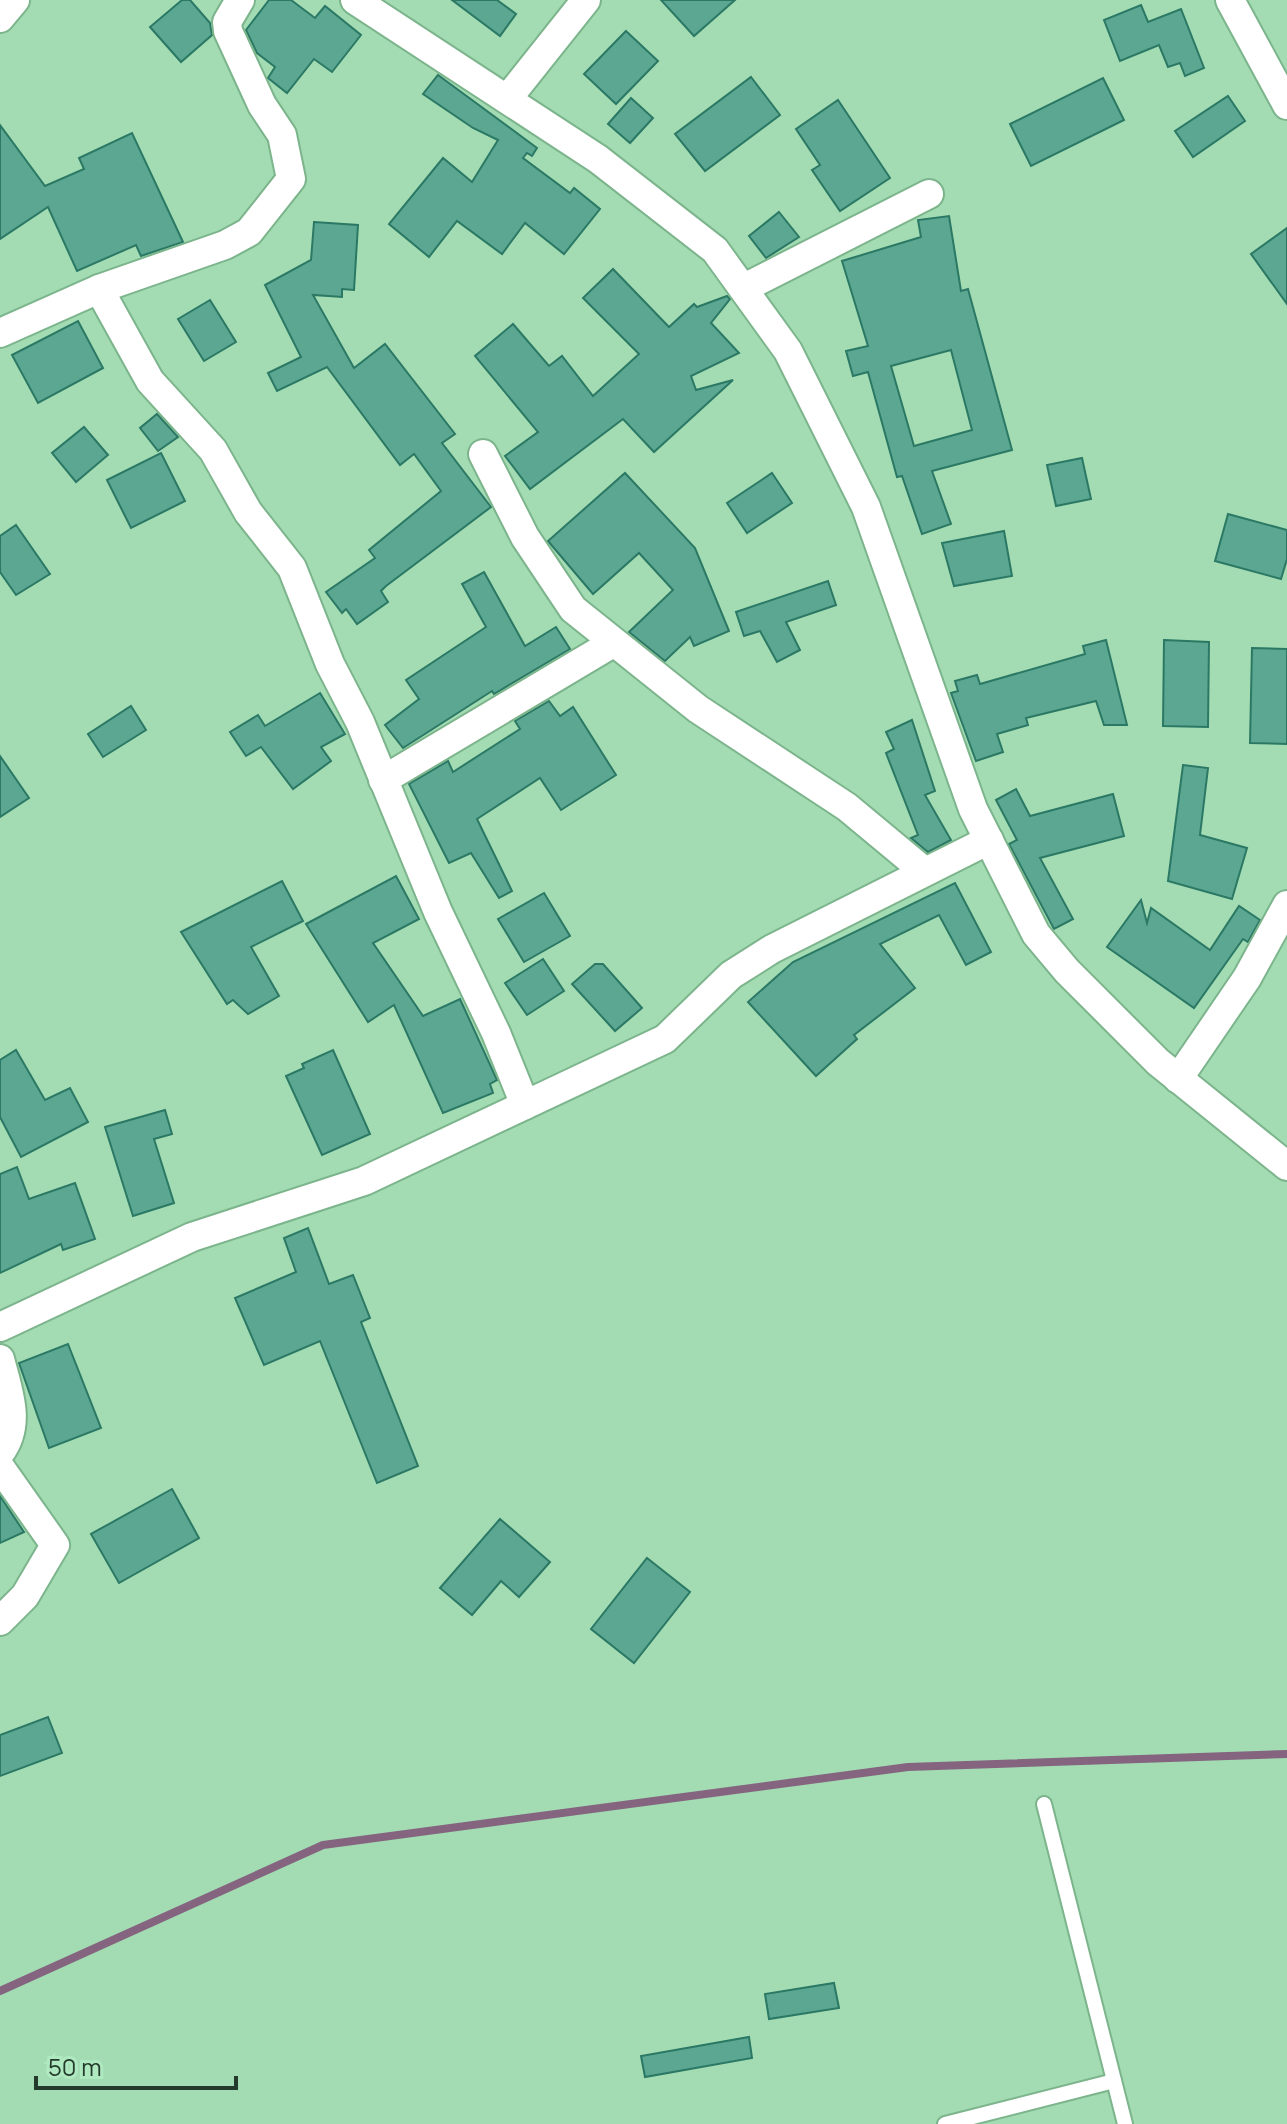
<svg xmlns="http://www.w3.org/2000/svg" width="1287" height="2124" viewBox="0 0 1287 2124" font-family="Manrope,sans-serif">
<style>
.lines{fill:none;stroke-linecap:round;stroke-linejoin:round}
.stream{stroke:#856480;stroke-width:8}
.building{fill:#5ba791;stroke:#2b7965;stroke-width:2;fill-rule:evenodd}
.lane-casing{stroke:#7cb48c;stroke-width:18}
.street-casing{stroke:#7cb48c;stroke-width:32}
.lane{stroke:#fff;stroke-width:14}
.street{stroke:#fff;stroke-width:28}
</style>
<rect width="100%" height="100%" fill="#a3dcb3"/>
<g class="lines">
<polyline class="stream" points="0,1991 323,1845 908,1767 1287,1754"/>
</g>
<g class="building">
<polygon points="182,0 190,0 210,23 212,35 181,62 150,27"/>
<polygon points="269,0 291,0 315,18 325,6 361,35 332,72 314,59 287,93 268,78 275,67 257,53 246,30"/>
<polygon points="452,0 497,0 516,14 500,36"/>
<polygon points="661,0 735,0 694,36"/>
<polygon points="1141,5 1148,22 1181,9 1204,68 1185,76 1180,63 1168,67 1159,45 1120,61 1104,20"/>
<polygon points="626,31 658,61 616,104 584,74"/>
<polygon points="438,75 537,148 532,156 527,153 523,158 570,193 574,188 600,209 564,254 525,223 502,254 457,221 429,257 389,224 443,158 472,182 498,140 473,128 423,94"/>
<polygon points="751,77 780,115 705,171 675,134"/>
<polygon points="1103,78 1124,120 1031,166 1010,124"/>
<polygon points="1228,96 1245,121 1193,157 1175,131"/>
<polygon points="631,98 653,118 630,143 608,124"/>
<polygon points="838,100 890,178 840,211 812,170 820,165 796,129"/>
<polygon points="0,125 45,186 84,169 79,158 132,133 183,242 141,256 136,245 77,271 48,207 0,239"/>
<polygon points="779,212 799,237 766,258 749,236"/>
<path d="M 949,216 L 961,291 L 968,289 L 1012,450 L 932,471 L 951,524 L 922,534 L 902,476 L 897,477 L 868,372 L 853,376 L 846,351 L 868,346 L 842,261 L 921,237 L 918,220 ZM 951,350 L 972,430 L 914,446 L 891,366 Z"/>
<polygon points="314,222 358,225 354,290 342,289 342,297 313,295 354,368 385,344 455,434 442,443 491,507 386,586 381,591 388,602 357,624 346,609 342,613 326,592 375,558 369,550 441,491 414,454 400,465 327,367 277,391 268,373 301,357 265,285 311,260"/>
<polygon points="1287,228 1287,304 1251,254"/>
<polygon points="613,269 669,327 694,304 697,307 727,296 730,299 711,323 739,353 691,376 696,390 733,380 654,452 623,419 530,489 505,456 538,432 475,356 513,324 549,366 562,356 593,396 639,354 583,298"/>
<polygon points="210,300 236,342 204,361 178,319"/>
<polygon points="78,321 103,368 38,403 12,355"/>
<polygon points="157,414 178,437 158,451 140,428"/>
<polygon points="84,427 108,455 76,482 52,453"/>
<polygon points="161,453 185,501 131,528 107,480"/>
<polygon points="1082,458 1091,499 1056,506 1047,465"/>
<polygon points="625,473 695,548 729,631 694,646 690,637 665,661 629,632 673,590 639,553 593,594 548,541"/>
<polygon points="772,473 792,503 747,533 727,503"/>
<polygon points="1228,514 1287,530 1287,559 1281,579 1215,561"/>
<polygon points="16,525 50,574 16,595 0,572 0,536"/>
<polygon points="1004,531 1012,576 954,586 942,543"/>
<polygon points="484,572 525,646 556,627 570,649 494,694 492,691 403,748 385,725 419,699 406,680 486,627 462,584"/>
<polygon points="828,581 836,605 786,622 800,650 777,662 760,631 744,636 736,612"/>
<polygon points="1106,640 1127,725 1104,725 1096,701 1026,718 1028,725 997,734 1003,752 976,761 951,693 958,691 955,681 977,675 980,684 1085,654 1083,646"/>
<polygon points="1164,640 1209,642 1208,727 1163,726"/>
<polygon points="1252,648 1287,649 1287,744 1250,743"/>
<polygon points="320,693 345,734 321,747 331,761 293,789 261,747 246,756 230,732 258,715 265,726"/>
<polygon points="549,701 560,716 573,707 616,775 561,810 540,778 477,819 512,891 499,898 471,853 449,863 409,784 448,761 453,772 520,729 515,721"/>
<polygon points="131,706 146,730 103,757 88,734"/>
<polygon points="912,720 935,791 925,795 951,840 928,852 911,838 918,835 886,753 894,749 886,732"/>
<polygon points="0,756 29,798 0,817"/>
<polygon points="1183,765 1208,768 1200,835 1247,848 1232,899 1168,881"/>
<polygon points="1016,789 1030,816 1113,794 1124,836 1040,858 1073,919 1054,929 1009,844 1017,840 996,800"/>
<polygon points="396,876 419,919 373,943 423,1016 460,999 497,1080 490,1084 493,1093 443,1113 394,1005 368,1022 306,924"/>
<polygon points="282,881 303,921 251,947 279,996 248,1014 233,1000 227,1004 181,932"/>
<polygon points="955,883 991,952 966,965 939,915 880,944 915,988 854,1035 857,1039 816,1076 748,1002 793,962"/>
<polygon points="544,893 570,936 524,962 498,919"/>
<polygon points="1141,900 1147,923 1151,908 1210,950 1239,906 1260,920 1248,942 1243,939 1194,1008 1107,947"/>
<polygon points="543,959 564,991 527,1015 505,983"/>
<polygon points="595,964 603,964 642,1008 615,1031 572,984"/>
<polygon points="16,1050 45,1100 70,1088 88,1122 21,1157 0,1117 0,1060"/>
<polygon points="333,1050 370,1134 322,1155 286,1076 304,1068 302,1064"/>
<polygon points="165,1110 172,1134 154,1139 174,1203 133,1216 105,1127"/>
<polygon points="17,1167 29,1199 75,1183 95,1239 63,1250 61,1244 0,1273 0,1174"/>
<polygon points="308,1228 329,1284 353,1275 370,1318 361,1322 418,1466 377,1483 320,1341 264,1365 235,1298 296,1272 284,1238"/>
<polygon points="68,1344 101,1428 49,1448 19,1363"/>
<polygon points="172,1489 199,1538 119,1583 91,1534"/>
<polygon points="0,1496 24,1532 0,1543"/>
<polygon points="500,1519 550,1562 519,1597 501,1581 472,1615 440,1588"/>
<polygon points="647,1558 690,1592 634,1663 591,1629"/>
<polygon points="48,1717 62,1753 0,1776 0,1735"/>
<polygon points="834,1983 839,2008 769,2019 765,1994"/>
<polygon points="749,2037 752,2058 645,2077 641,2056"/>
</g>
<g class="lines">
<g class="lane-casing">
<g id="lane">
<polyline points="1044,1804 1125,2124"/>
<polyline points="945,2124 1114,2081"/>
</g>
</g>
<g class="street-casing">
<g id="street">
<polyline points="355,0 598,159 715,250 788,351 866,507 973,809 1036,934 1067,971 1158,1062 1287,1166"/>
<polyline points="1230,0 1287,105"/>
<polyline points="0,18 15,0"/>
<polyline points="508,98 586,0"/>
<polyline points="744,288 929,194"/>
<polyline points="99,289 150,381 213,450 248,512 292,568 330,664 360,722 438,912 496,1033 525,1105"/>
<polyline points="0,333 99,289 225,245 249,232 291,179 282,135 262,105 228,31 227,22 240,0"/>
<polyline points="483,454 525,537 573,609 698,709 847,807 924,871"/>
<polyline points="383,780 613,643"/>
<polyline points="1178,1079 1247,978 1287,905"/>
<polyline points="0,1327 192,1237 364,1181 665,1039 731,975 772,949 989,840"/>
<path d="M 0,1359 C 8,1391 22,1424 0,1453"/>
<polyline points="0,1467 55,1545 25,1596 0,1621"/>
</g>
</g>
<use href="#lane" class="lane"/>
<use href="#street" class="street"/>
</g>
<path d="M36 2076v12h200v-12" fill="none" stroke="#243b2b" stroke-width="4"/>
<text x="48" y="2076" font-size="24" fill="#243b2b" stroke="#afe9c0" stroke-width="6" paint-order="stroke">50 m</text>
</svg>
